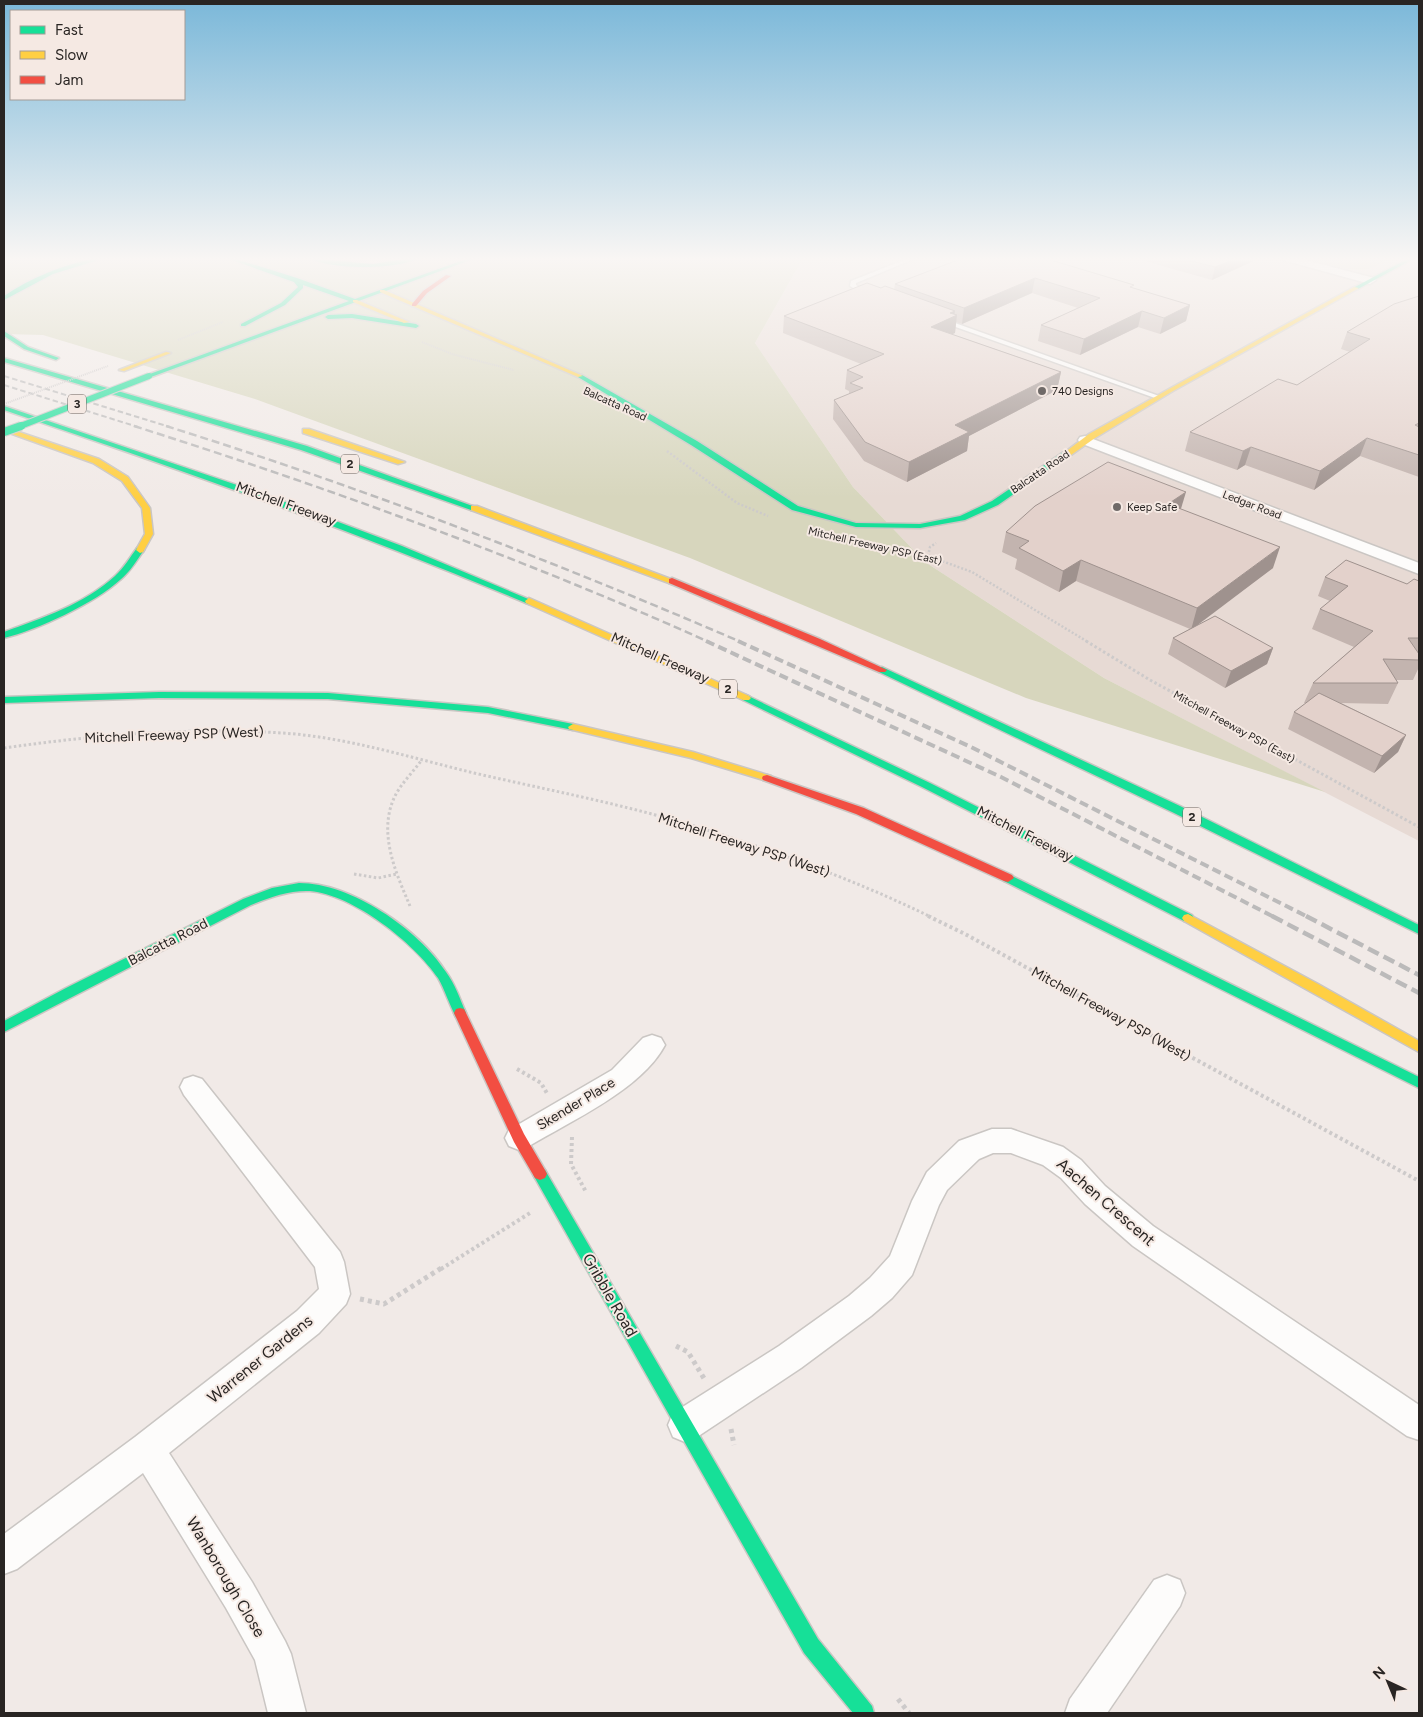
<svg xmlns="http://www.w3.org/2000/svg" width="1423" height="1717" viewBox="0 0 1423 1717" font-family="Figtree,sans-serif">
<style>
.built{fill:#e7dad4}
.green{fill:#d7d6bd}
.lines{fill:none;stroke-linecap:round;stroke-linejoin:round}
.lane-casing{stroke:#cac6c3;stroke-width:3}
.street-casing{stroke:#cac6c3;stroke-width:3}
.fast-casing{stroke:#cac6c3;stroke-width:3}
.slow-casing{stroke:#cac6c3;stroke-width:3}
.jam-casing{stroke:#cac6c3;stroke-width:3}
.path-far4{stroke:#cdcaca;stroke-width:2;stroke-dasharray:1 1;stroke-linecap:butt}
.path-far3{stroke:#cdcaca;stroke-width:2.5;stroke-dasharray:2 2;stroke-linecap:butt}
.path-far2{stroke:#cdcaca;stroke-width:3;stroke-dasharray:2.5 2.5;stroke-linecap:butt}
.path-far1{stroke:#cdcaca;stroke-width:4;stroke-dasharray:3 3;stroke-linecap:butt}
.path{stroke:#cdcaca;stroke-width:5;stroke-dasharray:4 4;stroke-linecap:butt}
.lane{fill:#fdfcfb;fill-rule:evenodd}
.street{fill:#fdfcfb;fill-rule:evenodd}
.fast{fill:#16e098;fill-rule:evenodd}
.slow{fill:#ffcf43;fill-rule:evenodd}
.jam{fill:#f24e42;fill-rule:evenodd}
.rail-far3{stroke:#bbbaba;stroke-width:2;stroke-dasharray:5.5 3;stroke-linecap:butt}
.rail-far2{stroke:#bbbaba;stroke-width:2.5;stroke-dasharray:8 4;stroke-linecap:butt}
.rail-far1{stroke:#bbbaba;stroke-width:4;stroke-dasharray:9 4.5;stroke-linecap:butt}
.rail{stroke:#bbbaba;stroke-width:4.5;stroke-dasharray:12 5.5;stroke-linecap:butt}
.fast-bridge-far1-casing{stroke:#cbc8c6;stroke-width:8;stroke-linecap:butt}
.fast-bridge-casing{stroke:#cbc8c6;stroke-width:10;stroke-linecap:butt}
.path-bridge{stroke:#cdcaca;stroke-width:2;stroke-dasharray:1 1;stroke-linecap:butt}
.fast-bridge-far1{stroke:#16e098;stroke-width:6}
.fast-bridge{stroke:#16e098;stroke-width:8}
.wall{fill:#c3b4af}
.shaded-wall{fill:#9f928e}
.building{fill:#e3d1cb;stroke:#9f928e}
.poi-dot{fill:#6f6a68;stroke:#f5e9e3;stroke-width:2}
.labels{text-anchor:middle;dominant-baseline:central;stroke-width:4;stroke-linejoin:round;paint-order:stroke}
.far-poi-label{font-size:11px;fill:#292523;stroke:#f5e9e3;text-anchor:start}
.far-street-label{font-size:11px;fill:#292523;stroke:#f5e9e3}
.shield{fill:#f5e9e3;stroke:#66605d;stroke-width:1}
.shield-label{font-size:12px;font-weight:bold;fill:#292523}
.street-label{font-size:14px;fill:#292523;stroke:#f5e9e3}
.near-street-label{font-size:16px;fill:#292523;stroke:#f5e9e3}
</style>
<rect width="100%" height="100%" fill="#f1eae7"/>
<polygon class="built" points="803,258 1419,258 1419,841 1104,678 925,562 853,487 755,343"/>
<g class="green">
<polygon points="4,258 803,258 755,343 853,487 925,562 1104,678 1325,792 1026,698 690,558 255,399 43,335 4,334"/>
<path d="M 1305,258 L 1392,258 C 1384,261 1375,268 1367,269 C 1347,272 1324,262 1305,258 Z"/>
</g>
<g class="lines">
<g class="lane-casing">
<g id="lane">
<polygon points="909,258 916,258 856,283 856,285 869,293 869,295 865,295 850,286 851,281"/>
<polygon points="941,318 1159,396 1160,397 1155,398 939,321 938,320"/>
</g>
</g>
<g class="street-casing">
<g id="street">
<polygon points="1282,258 1298,258 1374,278 1376,280 1370,284 1283,260"/>
<polygon points="1085,436 1419,563 1419,574 1080,443 1078,440 1080,437"/>
<path d="M 652,1035 L 661,1038 L 665,1045 C 642,1089 571,1121 529,1146 L 519,1150 L 509,1146 L 505,1138 L 509,1130 L 612,1070 L 643,1038 Z"/>
<polygon points="193,1076 202,1079 340,1252 344,1262 350,1294 346,1304 319,1333 169,1453 252,1582 285,1641 291,1654 306,1713 268,1713 255,1660 226,1608 143,1473 17,1569 4,1574 4,1534 135,1437 297,1311 319,1289 315,1267 184,1095 180,1087 184,1079"/>
<polygon points="992,1129 1011,1129 1063,1147 1081,1160 1105,1186 1153,1226 1419,1405 1419,1440 1407,1436 1133,1246 1085,1204 1061,1178 1043,1165 1011,1153 993,1153 979,1159 947,1190 939,1205 912,1275 892,1298 871,1316 801,1368 697,1437 685,1442 673,1437 668,1425 673,1413 779,1346 849,1296 870,1278 890,1256 912,1201 927,1172 959,1141"/>
<polygon points="1167,1575 1180,1580 1185,1593 1180,1606 1107,1713 1065,1713 1070,1699 1154,1580"/>
</g>
</g>
<g class="fast-casing">
<g id="fast">
<path d="M 96,258 L 105,258 L 53,274 L 4,300 L 4,296 C 32,277 63,265 96,258 Z"/>
<polygon points="226,258 233,258 297,278 355,299 469,258 476,258 151,377 147,377 147,375 349,301 303,285 303,288 285,305 245,326 241,326 241,324 281,303 298,287 294,282"/>
<path d="M 309,258 L 373,264 L 409,258 L 419,258 C 397,270 331,270 309,258 Z"/>
<polygon points="1409,258 1415,258 1358,289 1353,288"/>
<polygon points="352,314 416,324 419,326 416,328 352,318 328,319 325,317 328,315"/>
<polygon points="4,331 28,347 59,358 56,360 24,349 4,336"/>
<polygon points="4,358 307,446 478,508 471,510 301,450 4,362"/>
<polygon points="578,375 582,375 697,441 798,506 856,523 920,524 960,516 992,501 1065,451 1072,453 998,505 965,520 920,528 856,527 792,510 691,445 578,377"/>
<path d="M 4,406 L 272,497 L 402,546 L 533,601 L 529,604 L 526,603 C 354,531 180,469 4,410 Z"/>
<path d="M 140,547 L 144,550 C 137,560 130,572 120,580 C 95,603 37,630 4,638 L 4,632 C 42,618 85,604 115,576 C 124,568 130,557 137,548 Z"/>
<polygon points="882,667 1180,806 1419,925 1419,934 1172,812 879,672 879,668"/>
<polygon points="159,692 328,693 488,707 573,724 578,727 573,730 488,713 328,699 159,698 4,703 4,697"/>
<polygon points="746,695 930,783 1192,915 1194,918 1192,921 1184,921 922,787 743,700 741,698 743,696"/>
<polygon points="1008,874 1419,1077 1419,1088 1004,881 1002,878"/>
<path d="M 299,883 C 351,883 418,929 446,972 C 455,984 460,999 466,1013 L 464,1017 L 460,1018 L 456,1017 C 449,1004 445,990 438,978 C 414,943 354,895 310,891 C 290,890 270,897 251,905 L 4,1032 L 4,1021 L 66,988 L 243,899 L 272,888 Z"/>
<polygon points="540,1168 545,1170 818,1639 872,1706 874,1713 853,1713 804,1653 535,1178 533,1174 535,1170"/>
</g>
</g>
<g class="slow-casing">
<g id="slow">
<polygon points="1354,287 1359,288 1173,391 1095,438 1071,455 1064,453 1089,434 1169,389"/>
<polygon points="380,290 384,290 583,376 578,377 380,292"/>
<polygon points="353,300 357,300 409,322 404,323 353,302"/>
<polygon points="166,352 171,353 124,371 119,370"/>
<polygon points="4,427 99,459 128,477 150,508 153,534 143,552 140,553 136,550 145,534 142,508 122,481 93,463 4,431"/>
<polygon points="303,429 309,429 405,462 398,464 303,433"/>
<polygon points="471,506 477,506 676,581 672,584 669,583 471,510"/>
<polygon points="529,598 749,696 751,698 749,700 743,700 526,603 525,601"/>
<polygon points="573,724 693,752 771,776 772,778 767,781 691,758 569,729 568,727"/>
<polygon points="1188,914 1318,984 1419,1041 1419,1052 1184,921 1182,918 1184,915"/>
</g>
</g>
<g class="jam-casing">
<g id="jam">
<polygon points="446,275 451,276 427,293 416,306 412,306 412,304 423,291"/>
<polygon points="672,578 820,639 887,670 885,672 879,672 669,583 669,579"/>
<polygon points="767,775 864,808 1012,875 1014,878 1008,882 1004,881 856,814 763,780 762,778 763,776"/>
<polygon points="460,1008 464,1009 466,1013 524,1134 545,1170 547,1174 545,1178 540,1180 535,1178 514,1142 454,1013 456,1009"/>
</g>
</g>
<g class="path-far4">
<polyline points="178,340 223,322"/>
<polyline points="422,342 452,354 514,370"/>
</g>
<g class="path-far3">
<polyline points="667,451 737,503 768,516"/>
<polyline points="880,548 928,556 972,572 1088,642"/>
<polyline points="928,556 930,547 936,543"/>
</g>
<g class="path-far2">
<polyline points="1086,641 1150,680 1419,827"/>
<path d="M 4,748 C 95,735 190,727 282,733 C 346,737 412,758 474,773 C 548,790 622,804 694,826 C 775,851 855,880 931,917"/>
<polyline points="354,874 378,878 397,874"/>
<path d="M 410,906 C 396,873 378,834 394,798 C 400,785 412,773 421,761"/>
</g>
<g class="path-far1">
<polyline points="928,916 965,934 1419,1181"/>
<polyline points="517,1069 541,1083 548,1095"/>
<polyline points="572,1137 571,1164 586,1192"/>
<polyline points="441,1269 530,1213"/>
</g>
<g class="path">
<polyline points="360,1299 384,1304 443,1267"/>
<polyline points="676,1346 688,1352 705,1380"/>
<polyline points="731,1429 734,1445"/>
<polyline points="898,1699 909,1713"/>
</g>
<use href="#lane" class="lane"/>
<use href="#street" class="street"/>
<use href="#fast" class="fast"/>
<use href="#slow" class="slow"/>
<use href="#jam" class="jam"/>
<g class="rail-far3">
<polyline points="4,376 170,427"/>
<polyline points="4,385 138,427"/>
</g>
<g class="rail-far2">
<path d="M 134,426 C 329,488 522,558 709,642"/>
<path d="M 166,426 C 361,487 553,561 741,642"/>
</g>
<g class="rail-far1">
<polyline points="706,641 1001,777 1274,917"/>
<polyline points="738,641 971,747 1308,917"/>
</g>
<g class="rail">
<polyline points="1272,916 1419,993"/>
<polyline points="1306,916 1419,975"/>
</g>
<g class="fast-bridge-far1-casing">
<polyline id="fast-bridge-far1" points="18,427 149,376"/>
</g>
<g class="fast-bridge-casing">
<polyline id="fast-bridge" points="4,432 21,426"/>
</g>
<polyline class="path-bridge" points="4,404 108,366"/>
<use href="#fast-bridge-far1" class="fast-bridge-far1"/>
<use href="#fast-bridge" class="fast-bridge"/>
</g>
<g class="wall">
<polygon points="963,258 1133,288 1190,305 1186,321 1160,334 1138,327 1080,355 1038,341 1041,325 1078,308 1032,293 962,324 956,322 955,333 952,334 1061,372 1057,390 969,436 967,451 907,482 864,461 833,419 834,400 849,394 849,391 845,389 847,370 861,364 783,333 784,316 881,288 894,290 895,284"/>
<polygon points="1134,258 1260,258 1212,280"/>
<polygon points="1419,296 1419,477 1360,456 1314,490 1245,465 1237,470 1185,451 1190,432 1297,385 1350,352 1341,349 1347,332"/>
<polygon points="1181,509 1273,568 1193,627 1273,648 1267,664 1225,688 1168,654 1173,638 1190,629 1076,581 1059,592 1015,569 1017,559 1002,552 1006,532"/>
<polygon points="1325,577 1407,584 1419,581 1419,667 1413,680 1396,680 1398,683 1388,704 1341,703 1406,735 1398,752 1374,773 1288,729 1294,712 1306,703 1304,703 1313,683 1354,647 1312,629 1320,609 1330,601 1318,596"/>
</g>
<g class="shaded-wall">
<polygon points="1237,258 1260,258 1212,280 1215,267"/>
<polygon points="1035,278 1032,293 962,324 964,308"/>
<polygon points="1190,305 1186,321 1160,334 1164,318"/>
<polygon points="955,311 954,316 957,315 955,333 929,345 931,327 950,313"/>
<polygon points="1142,311 1138,327 1080,355 1084,339"/>
<polygon points="1061,372 1057,390 969,436 967,451 907,482 909,462 955,425"/>
<polygon points="1367,438 1360,456 1314,490 1320,471"/>
<polygon points="1251,447 1245,465 1237,470 1243,451"/>
<polygon points="1186,492 1180,512 1168,504"/>
<polygon points="1280,547 1273,568 1191,630 1197,608"/>
<polygon points="1081,560 1076,581 1059,592 1063,571"/>
<polygon points="1273,648 1267,664 1225,688 1231,671"/>
<polygon points="1406,735 1398,752 1374,773 1382,756"/>
</g>
<g class="building">
<polygon points="963,258 1044,258 1134,285 1130,287 1190,305 1164,318 1142,311 1084,339 1041,325 1100,298 1035,278 964,308 895,284"/>
<polygon points="1180,258 1237,258 1215,267"/>
<polygon points="867,283 881,288 885,286 955,311 950,313 957,315 931,327 1061,372 955,425 969,432 909,462 865,442 834,400 863,388 850,383 863,377 847,370 884,354 784,316"/>
<polygon points="1419,296 1419,423 1415,425 1419,427 1419,455 1367,438 1320,471 1251,447 1243,451 1190,432 1278,379 1297,385 1370,339 1347,332 1394,304"/>
<polygon points="1108,462 1186,492 1168,504 1280,547 1197,608 1081,560 1063,571 1019,548 1029,541 1006,532 1035,506"/>
<polygon points="1346,560 1407,584 1414,579 1419,581 1419,638 1408,638 1419,654 1419,660 1383,659 1398,683 1313,683 1373,631 1320,609 1348,586 1325,577"/>
<polygon points="1215,616 1273,648 1231,671 1173,638"/>
<polygon points="1319,693 1406,735 1382,756 1294,712"/>
</g>
<linearGradient id="sky" x2="0" y2="1"><stop stop-color="#7bb8d9"/><stop offset="0.52" stop-color="#f9f6f4"/><stop offset="1" stop-color="#f9f6f4" stop-opacity="0"/></linearGradient>
<rect width="1423" height="498" fill="url(#sky)"/>
<g class="poi-dot">
<circle cx="1042" cy="391" r="5"/>
<circle cx="1117" cy="507" r="5"/>
</g>
<g class="labels">
<g class="far-poi-label">
<text x="1052" y="391">740 Designs</text>
<text x="1127" y="507">Keep Safe</text>
</g>
<g class="far-street-label">
<text transform="translate(615 404) rotate(24)">Balcatta Road</text>
<text transform="translate(1040 472) rotate(-34)">Balcatta Road</text>
<text transform="translate(1252 505) rotate(21)">Ledgar Road</text>
<text transform="translate(875 546) rotate(13)">Mitchell Freeway PSP (East)</text>
<text transform="translate(1234 727) rotate(29)">Mitchell Freeway PSP (East)</text>
</g>
<g class="shield">
<rect x="68" y="394.5" width="18" height="19" rx="4"/>
<rect x="341" y="454.5" width="18" height="19" rx="4"/>
<rect x="719" y="679.5" width="18" height="19" rx="4"/>
<rect x="1183" y="807.5" width="18" height="19" rx="4"/>
</g>
<g class="shield-label">
<text x="77" y="404">3</text>
<text x="350" y="464">2</text>
<text x="728" y="689">2</text>
<text x="1192" y="817">2</text>
</g>
<g class="street-label">
<text transform="translate(286 504) rotate(20)">Mitchell Freeway</text>
<text transform="translate(660 658) rotate(24)">Mitchell Freeway</text>
<text transform="translate(174 735) rotate(-2)">Mitchell Freeway PSP (West)</text>
<text transform="translate(1025 834) rotate(27)">Mitchell Freeway</text>
<text transform="translate(744 845) rotate(18)">Mitchell Freeway PSP (West)</text>
<text transform="translate(168 942) rotate(-27)">Balcatta Road</text>
<text transform="translate(1111 1014) rotate(29)">Mitchell Freeway PSP (West)</text>
<text transform="translate(576 1104) rotate(-31)">Skender Place</text>
</g>
<g class="near-street-label">
<text transform="translate(1106 1202) rotate(41)">Aachen Crescent</text>
<text transform="translate(610 1295) rotate(60)">Gribble Road</text>
<text transform="translate(260 1359) rotate(-39)">Warrener Gardens</text>
<text transform="translate(226 1577) rotate(59)">Wanborough Close</text>
</g>
</g>
<rect width="1423" height="1717" fill="none" stroke="#292523" stroke-width="10"/>
<rect x="10" y="10" width="175" height="90" fill="#f5e9e3" stroke="#a39b96"/>
<rect x="20" y="26" width="25" height="8" fill="#16e098" stroke="#a39b96"/>
<text x="55" y="35" font-size="15" fill="#292523">Fast</text>
<rect x="20" y="51" width="25" height="8" fill="#ffcf43" stroke="#a39b96"/>
<text x="55" y="60" font-size="15" fill="#292523">Slow</text>
<rect x="20" y="76" width="25" height="8" fill="#f24e42" stroke="#a39b96"/>
<text x="55" y="85" font-size="15" fill="#292523">Jam</text>
<g transform="translate(1388 1682) rotate(316)" stroke="#f5e9e3" stroke-width="4" paint-order="stroke">
<path d="M0-4L9 19L0 12L-9 19Z" fill="#292523"/>
<text y="-8" font-size="14" font-weight="bold" text-anchor="middle" fill="#292523">N</text>
</g>
</svg>
